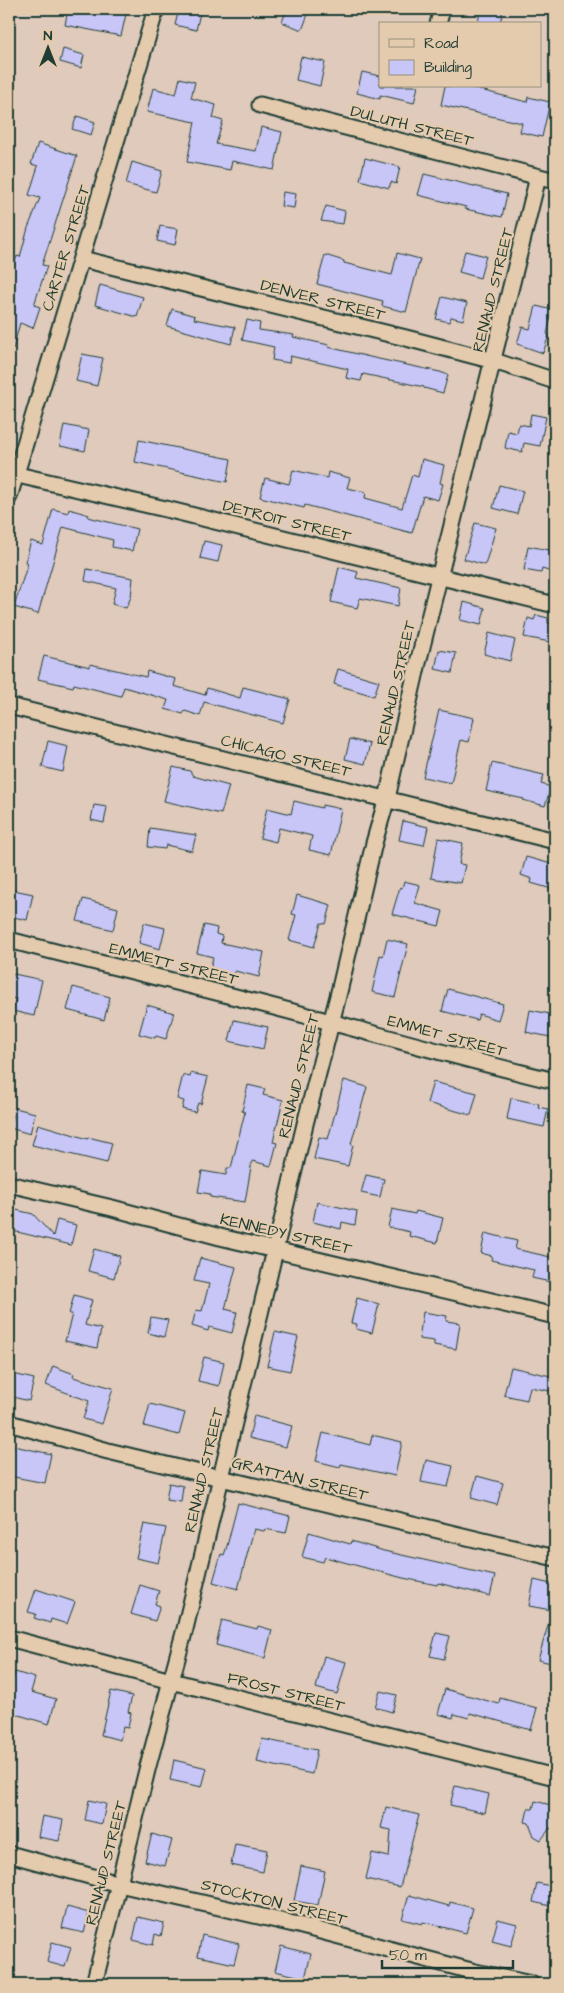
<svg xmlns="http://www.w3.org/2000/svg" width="564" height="1993" viewBox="0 0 564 1993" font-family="'Architects Daughter',sans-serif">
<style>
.building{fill:#c8c5f7;stroke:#1f3d34}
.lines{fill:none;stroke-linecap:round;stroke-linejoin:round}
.street-casing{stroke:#1f3d34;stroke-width:19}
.street{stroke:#e5cbad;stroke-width:15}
.labels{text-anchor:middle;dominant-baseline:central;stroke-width:4.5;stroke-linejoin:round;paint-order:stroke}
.street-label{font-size:16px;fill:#1f3d34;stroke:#e5cbad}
</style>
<rect width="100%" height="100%" fill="#dfcabc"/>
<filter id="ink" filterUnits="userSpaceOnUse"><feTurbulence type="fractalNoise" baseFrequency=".02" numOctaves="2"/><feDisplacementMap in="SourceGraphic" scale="10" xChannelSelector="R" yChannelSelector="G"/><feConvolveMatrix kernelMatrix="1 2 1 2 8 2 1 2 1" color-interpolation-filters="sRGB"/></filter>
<g filter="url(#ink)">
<g class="building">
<polygon points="68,9 99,9 126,14 121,36 65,25"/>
<polygon points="179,9 201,9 196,30 175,25"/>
<polygon points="287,9 310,9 302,30 282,22"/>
<polygon points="480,9 503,9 500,24 478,24"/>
<polygon points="63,49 84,55 81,68 60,62"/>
<polygon points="301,57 325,62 320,86 296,80"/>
<polygon points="362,72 380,76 380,86 418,86 414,103 380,95 380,99 357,93"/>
<polygon points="180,78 195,82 191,98 216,105 213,118 223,121 216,144 256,151 261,127 282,132 274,170 232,161 230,170 187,162 195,122 147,112 153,88 176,94"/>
<polygon points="445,86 465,86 527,102 528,97 550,102 542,137 520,132 522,123 441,105"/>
<polygon points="77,116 95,122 91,135 72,129"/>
<polygon points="38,143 77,156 42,265 47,266 34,305 40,307 33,328 20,323 13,349 9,348 9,280 17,256 20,257 28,228 40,198 29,195 38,166 31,164"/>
<polygon points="365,158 400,167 396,184 391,182 389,188 360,180"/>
<polygon points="132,162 162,171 156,192 126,184"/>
<polygon points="424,174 507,194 502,217 465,209 466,207 418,195"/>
<polygon points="283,192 296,194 294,208 281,206"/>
<polygon points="326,206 345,211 343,224 321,221"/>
<polygon points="160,226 178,229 175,245 157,241"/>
<polygon points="465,251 486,256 480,278 459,272"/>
<polygon points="397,253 420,259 406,312 382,306 383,301 317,284 325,255 344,261 344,263 392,275"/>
<polygon points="100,285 143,297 137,317 95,305"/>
<polygon points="442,297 467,303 463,320 451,317 449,322 436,319"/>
<polygon points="536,306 553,310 547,334 549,335 543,353 517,344 522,327 530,329"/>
<polygon points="172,309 195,316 194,319 235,327 231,344 167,326"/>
<polygon points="247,320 260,323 259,330 294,335 293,337 329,345 328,347 374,358 440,372 448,375 443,393 424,388 424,387 363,374 361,381 346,378 348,369 290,356 289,363 272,360 274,347 242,340"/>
<polygon points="82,354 103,358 97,386 76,381"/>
<polygon points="531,414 546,417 540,446 524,443 522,452 505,448 508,431 517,433 519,424 529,426"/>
<polygon points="64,425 89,430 85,451 60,446"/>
<polygon points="139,440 231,459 227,482 135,462"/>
<polygon points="422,459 444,465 440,483 443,484 438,500 423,496 412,533 305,505 304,508 260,497 265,478 289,484 293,470 327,478 328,472 350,478 347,488 366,492 365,498 402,508 412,475 418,477"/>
<polygon points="499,485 523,491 517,514 493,508"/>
<polygon points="53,509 68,513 69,509 89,515 88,517 137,529 132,551 112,547 113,540 63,527 38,614 14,607 28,563 25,562 31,541 43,545"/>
<polygon points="475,523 496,528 485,565 464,559"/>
<polygon points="204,541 222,545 218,562 200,558"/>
<polygon points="528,546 555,551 555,573 542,569 541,573 524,570"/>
<polygon points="339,567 358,572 356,578 401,588 398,606 360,598 357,608 331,602"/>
<polygon points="87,569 133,578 131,597 126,608 112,604 116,588 85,581"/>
<polygon points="464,602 485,608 481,625 460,620"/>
<polygon points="536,615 548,618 548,623 554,624 550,642 524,637 528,618 534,620"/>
<polygon points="489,633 515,640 510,661 484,654"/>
<polygon points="439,650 456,653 452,673 435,669"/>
<polygon points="44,656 90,667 90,664 146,677 147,671 176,679 174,686 205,695 207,688 240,698 243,687 290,699 283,723 204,702 200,716 185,711 183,714 165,709 168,700 124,687 121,696 74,684 73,687 38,679"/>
<polygon points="338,669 379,681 374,696 334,684"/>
<polygon points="439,710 474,718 469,742 461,740 451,783 423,777"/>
<polygon points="350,739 370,744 365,764 345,759"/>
<polygon points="48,741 68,746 63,772 42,767"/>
<polygon points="492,763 544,775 541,784 551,787 545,806 523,800 524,799 486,791"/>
<polygon points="173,767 190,771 193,776 229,786 221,814 164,801"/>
<polygon points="294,801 322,808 322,805 341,809 331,855 309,850 312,836 279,828 276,842 260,838 267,808 291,814"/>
<polygon points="94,805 107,807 104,823 91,820"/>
<polygon points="403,821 428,827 424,845 399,840"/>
<polygon points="150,828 196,835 192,851 166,845 165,849 148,847"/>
<polygon points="438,838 463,843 459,864 465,865 461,883 431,878"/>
<polygon points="526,857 555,865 555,890 531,883 532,879 521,875"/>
<polygon points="404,881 420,885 415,903 443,911 439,926 392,914 400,887 402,888"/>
<polygon points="9,889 33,894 27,920 9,916"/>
<polygon points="297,895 331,905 326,924 321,923 314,947 289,940 296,915 292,914"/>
<polygon points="83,899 118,908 113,930 77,921"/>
<polygon points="144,923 165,928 160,949 139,943"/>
<polygon points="204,925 217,928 216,934 222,936 221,943 264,952 259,977 235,971 234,975 210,970 213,957 197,953"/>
<polygon points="387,939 408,944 395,997 372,992 380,955 383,956"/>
<polygon points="9,973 42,980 34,1016 13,1011 16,999 9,997"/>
<polygon points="73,987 110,997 104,1020 67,1010"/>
<polygon points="448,989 503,1004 498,1020 479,1014 477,1020 442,1011"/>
<polygon points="147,1005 174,1013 166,1039 156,1036 155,1038 139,1034"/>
<polygon points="530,1010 555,1015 555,1038 526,1032"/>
<polygon points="234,1020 268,1027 263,1049 229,1041"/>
<polygon points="191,1073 208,1077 201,1104 198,1103 195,1112 182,1109 184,1101 177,1099 183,1075 190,1077"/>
<polygon points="344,1080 367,1087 351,1144 353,1145 348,1166 314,1159 319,1137 328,1139"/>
<polygon points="433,1082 477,1093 471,1115 427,1103"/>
<polygon points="248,1085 265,1089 263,1095 283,1100 273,1142 277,1143 271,1166 252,1161 245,1202 210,1197 210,1194 198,1192 202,1171 226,1175 227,1168 231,1168 245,1112 242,1111"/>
<polygon points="511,1098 539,1104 538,1107 548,1109 544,1127 507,1119"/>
<polygon points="15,1108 35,1113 30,1134 10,1128"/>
<polygon points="38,1124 88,1139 88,1137 112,1143 107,1163 32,1145"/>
<polygon points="366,1175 384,1179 380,1197 361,1193"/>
<polygon points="317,1202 357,1211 355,1225 342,1222 341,1229 313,1222"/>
<polygon points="12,1209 33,1214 53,1236 57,1220 76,1225 71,1245 9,1230"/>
<polygon points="392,1209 415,1214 416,1211 443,1218 437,1243 409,1236 410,1232 388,1227"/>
<polygon points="485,1233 517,1241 515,1249 555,1258 555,1283 532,1278 534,1270 491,1260 492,1256 481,1253"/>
<polygon points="94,1249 120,1256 114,1278 88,1271"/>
<polygon points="200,1258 236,1267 225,1309 237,1312 232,1333 209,1327 208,1331 192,1326 196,1310 202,1311 209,1284 194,1281"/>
<polygon points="74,1295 92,1300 85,1325 101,1329 97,1348 65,1341 72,1314 69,1314"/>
<polygon points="357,1298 379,1304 372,1333 356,1329 357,1324 351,1323"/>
<polygon points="423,1312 447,1316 446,1321 460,1323 456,1349 434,1345 434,1341 419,1339"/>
<polygon points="151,1317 168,1320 164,1337 148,1333"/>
<polygon points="275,1332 298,1337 290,1371 267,1366"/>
<polygon points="204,1357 224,1362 219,1386 198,1381"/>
<polygon points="53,1366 74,1374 73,1377 113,1388 102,1424 83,1419 89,1401 46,1385"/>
<polygon points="511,1367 555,1377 555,1392 530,1387 527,1400 504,1395"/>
<polygon points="9,1373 34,1379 29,1401 9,1396"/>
<polygon points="150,1404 185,1413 179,1435 144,1426"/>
<polygon points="254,1416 292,1426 286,1447 249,1438"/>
<polygon points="323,1433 370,1445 372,1435 402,1442 395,1476 341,1464 340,1467 316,1461"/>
<polygon points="9,1445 51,1454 45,1483 9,1476"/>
<polygon points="426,1460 453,1466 448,1487 421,1482"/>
<polygon points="477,1476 503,1483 497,1505 471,1498"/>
<polygon points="169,1483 183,1486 181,1502 166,1500"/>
<polygon points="238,1503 290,1516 286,1533 265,1529 264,1531 254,1529 238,1589 213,1582 221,1554 224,1555 227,1546"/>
<polygon points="144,1524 166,1528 158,1563 136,1558"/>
<polygon points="309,1532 350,1544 351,1541 384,1551 495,1576 490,1596 438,1583 437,1585 403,1578 325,1557 323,1562 302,1557"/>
<polygon points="534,1580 555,1585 551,1610 529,1606"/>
<polygon points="140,1585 159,1591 155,1604 160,1606 155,1621 131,1614"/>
<polygon points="36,1589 75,1602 67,1624 51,1619 50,1623 34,1618 36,1614 28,1612"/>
<polygon points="551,1615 555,1615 555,1648 551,1663 538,1660"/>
<polygon points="222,1620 257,1629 258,1626 272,1630 265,1658 216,1645"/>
<polygon points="436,1633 450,1636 444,1659 430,1656"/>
<polygon points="324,1656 346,1662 337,1694 316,1688"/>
<polygon points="15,1672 35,1678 31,1692 56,1699 49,1724 9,1712 9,1693"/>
<polygon points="445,1689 499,1704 500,1698 537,1708 531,1730 470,1713 469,1718 454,1714 453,1718 438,1714"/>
<polygon points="111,1691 132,1696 128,1712 131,1713 128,1728 123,1727 120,1740 101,1735"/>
<polygon points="380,1691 397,1695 392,1712 375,1707"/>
<polygon points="262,1739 317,1750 312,1774 257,1762"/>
<polygon points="174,1760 207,1768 202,1787 170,1780"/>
<polygon points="455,1786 489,1794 485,1813 450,1805"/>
<polygon points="89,1800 106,1804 102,1824 85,1820"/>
<polygon points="535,1801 555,1806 555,1830 550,1828 541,1840 534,1836 529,1823 525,1822 528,1809 533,1809"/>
<polygon points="386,1807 419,1815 400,1887 366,1879 372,1853 389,1857 391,1830 381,1828"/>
<polygon points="42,1816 63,1820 59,1841 38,1837"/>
<polygon points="152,1834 172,1840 165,1866 145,1861"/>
<polygon points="235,1844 267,1850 263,1872 231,1865"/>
<polygon points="301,1866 325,1871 318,1905 294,1901"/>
<polygon points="537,1883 555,1887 555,1907 533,1902"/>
<polygon points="409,1895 449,1906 450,1902 473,1908 466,1933 423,1922 422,1924 402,1919"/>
<polygon points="67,1907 89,1913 84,1933 62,1928"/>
<polygon points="138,1917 164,1923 161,1936 155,1934 153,1945 133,1940"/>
<polygon points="498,1919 517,1924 511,1946 492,1941"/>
<polygon points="202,1935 239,1944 234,1964 198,1956"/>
<polygon points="52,1942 71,1947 65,1967 47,1962"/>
<polygon points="281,1946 311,1954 305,1978 275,1971"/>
</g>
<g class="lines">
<g class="street-casing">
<g id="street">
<polyline points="438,24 442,9"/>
<polyline points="260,105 555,181"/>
<polyline points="82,259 406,338 494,361 555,381"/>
<polyline points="9,473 170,510 555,605"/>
<polyline points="9,497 156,9"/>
<polyline points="9,706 555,841"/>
<path d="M 9,940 C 89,961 171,980 251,1001 C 353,1027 453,1057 555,1081"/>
<polyline points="9,1184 112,1208 220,1237 555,1316"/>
<polyline points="9,1423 108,1451 555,1558"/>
<polyline points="9,1638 171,1681 555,1777"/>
<polyline points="9,1854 119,1884 298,1925 475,1972 531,1984"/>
<polyline points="94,1984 148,1766 185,1629 305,1124 339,992 374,843 387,798 417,667 538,177"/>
</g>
</g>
<use href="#street" class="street"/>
</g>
</g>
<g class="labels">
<g class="street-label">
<text transform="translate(412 126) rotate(14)">DULUTH STREET</text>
<text transform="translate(66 248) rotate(-73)">CARTER STREET</text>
<text transform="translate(493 290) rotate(-76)">RENAUD STREET</text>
<text transform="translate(323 300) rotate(14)">DENVER STREET</text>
<text transform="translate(287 521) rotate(14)">DETROIT STREET</text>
<text transform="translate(396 683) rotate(-77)">RENAUD STREET</text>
<text transform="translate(286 756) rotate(14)">CHICAGO STREET</text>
<text transform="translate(174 964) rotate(14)">EMMETT STREET</text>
<text transform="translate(447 1036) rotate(15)">EMMET STREET</text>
<text transform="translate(299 1076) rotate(-76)">RENAUD STREET</text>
<text transform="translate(286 1234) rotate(13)">KENNEDY STREET</text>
<text transform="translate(204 1470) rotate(-77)">RENAUD STREET</text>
<text transform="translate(300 1479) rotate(14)">GRATTAN STREET</text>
<text transform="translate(286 1692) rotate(14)">FROST STREET</text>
<text transform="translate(106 1863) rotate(-76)">RENAUD STREET</text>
<text transform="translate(274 1902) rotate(14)">STOCKTON STREET</text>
</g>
</g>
<rect width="564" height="1993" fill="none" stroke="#e5cbad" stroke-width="30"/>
<rect x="15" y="15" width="534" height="1963" fill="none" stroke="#1f3d34" stroke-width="2" filter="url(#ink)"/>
<rect x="379" y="22" width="162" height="65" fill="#e5cbad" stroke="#96927d"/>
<rect x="389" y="39" width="25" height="8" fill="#e5cbad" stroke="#96927d"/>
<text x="424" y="48" font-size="15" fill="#1f3d34">Road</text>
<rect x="389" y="60" width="25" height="15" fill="#c8c5f7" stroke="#96927d"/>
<text x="424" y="72" font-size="15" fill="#1f3d34">Building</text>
<g transform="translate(48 48)" stroke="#e5cbad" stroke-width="4" paint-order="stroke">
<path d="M0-4L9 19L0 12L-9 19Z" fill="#1f3d34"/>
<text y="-8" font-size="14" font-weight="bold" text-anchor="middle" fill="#1f3d34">N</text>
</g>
<path d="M382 1960v8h131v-8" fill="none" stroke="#1f3d34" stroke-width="2.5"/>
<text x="389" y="1960" font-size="15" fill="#1f3d34" stroke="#e5cbad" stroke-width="4" paint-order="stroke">50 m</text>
</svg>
